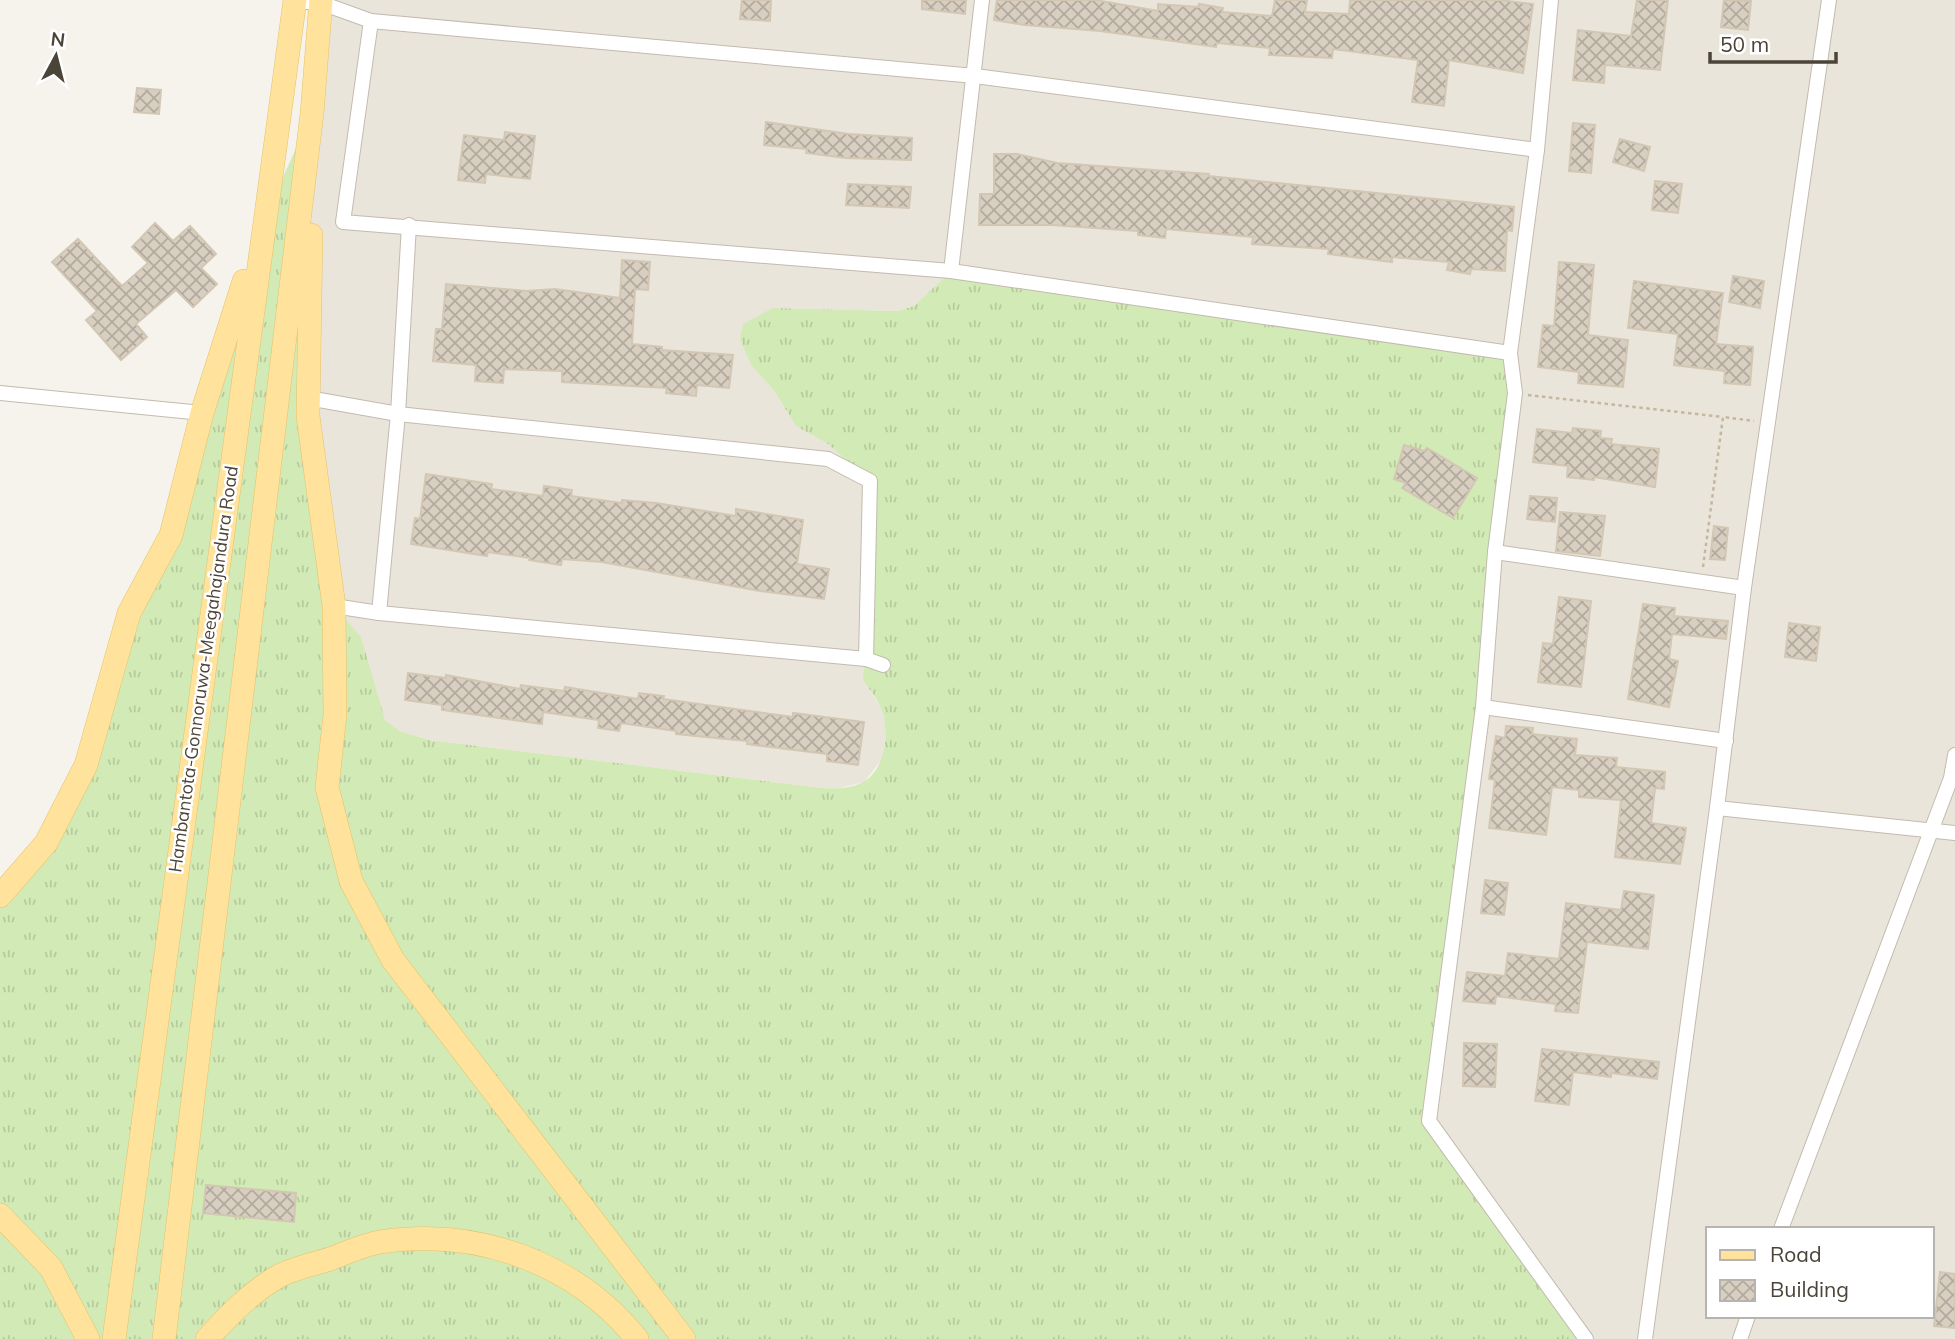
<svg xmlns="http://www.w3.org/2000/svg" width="1955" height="1339" viewBox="0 0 1955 1339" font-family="Mulish,sans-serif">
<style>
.residential{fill:#eae5da;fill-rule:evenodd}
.grass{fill:url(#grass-tufts)}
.building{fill:url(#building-cross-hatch);stroke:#d3c7b4;stroke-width:2}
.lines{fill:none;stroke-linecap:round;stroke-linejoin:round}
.minor-casing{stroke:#c2bbae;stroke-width:16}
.primary-casing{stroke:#e6c16a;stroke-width:24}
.path{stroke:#c4b79f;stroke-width:2.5;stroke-dasharray:3.5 3.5;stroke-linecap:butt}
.minor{stroke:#fff;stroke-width:14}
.primary{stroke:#ffe39c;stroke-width:23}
.labels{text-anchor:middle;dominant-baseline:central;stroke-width:5;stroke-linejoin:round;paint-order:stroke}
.street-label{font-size:18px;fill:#4b4439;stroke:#fff}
</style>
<defs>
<pattern id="grass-tufts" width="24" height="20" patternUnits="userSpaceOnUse" patternTransform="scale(1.75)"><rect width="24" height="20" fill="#d2eab5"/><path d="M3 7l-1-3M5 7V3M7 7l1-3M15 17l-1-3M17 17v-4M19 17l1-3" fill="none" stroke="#b6ca9c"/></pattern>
<pattern id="building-cross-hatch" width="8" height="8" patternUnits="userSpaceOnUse" patternTransform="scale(1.75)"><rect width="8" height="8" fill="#d8cfc1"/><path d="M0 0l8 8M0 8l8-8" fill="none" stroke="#b1aa9e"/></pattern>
</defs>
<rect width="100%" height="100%" fill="#f6f3ec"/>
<path class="residential" d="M 321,0 L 1955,0 L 1955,1339 L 1586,1339 L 1429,1121 L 951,271 L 914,306 L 896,311 L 773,308 L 752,366 L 775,392 L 796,426 L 828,444 L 870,481 L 863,680 L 881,707 L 886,727 L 883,758 L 864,782 L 836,789 L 814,787 L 429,740 L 400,731 L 385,720 L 334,606 L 308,416 L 312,113 ZM 1708,1229 L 1932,1229 L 1932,1316 L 1708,1316 Z"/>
<path class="grass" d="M 312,113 L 308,416 L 334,606 L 361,637 L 385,720 L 400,731 L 429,740 L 814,787 C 830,789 848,790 863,782 C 886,770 890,730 881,708 C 877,698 869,689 863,680 L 870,481 L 828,444 L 796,426 L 775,392 L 752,366 L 740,340 L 743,324 L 773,308 L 897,311 L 914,306 L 951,271 L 1510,353 L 1515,393 L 1429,1121 L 1586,1339 L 0,1339 L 0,896 L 46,843 L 129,613 L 171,535 L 263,221 Z"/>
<g class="building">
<polygon points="742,0 771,0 770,21 740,19"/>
<polygon points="922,0 966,0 965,14 922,9"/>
<polygon points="997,0 1096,0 1158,11 1158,4 1198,7 1199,4 1223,8 1222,12 1272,16 1275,0 1307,0 1305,12 1349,14 1350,0 1500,0 1533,4 1523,73 1449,60 1444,106 1412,102 1418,60 1333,49 1332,58 1269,55 1270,48 1217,43 1216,47 1100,31 1025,25 994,20"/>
<polygon points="1637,0 1668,0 1660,70 1605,65 1604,83 1573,80 1578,30 1631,36"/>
<polygon points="1724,0 1751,1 1748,30 1721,27"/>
<polygon points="137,88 161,90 159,114 134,112"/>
<polygon points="766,122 849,134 912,138 911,160 846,158 806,153 807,149 764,145"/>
<polygon points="1573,123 1595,125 1591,173 1569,171"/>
<polygon points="505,132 535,136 530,179 486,174 485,183 458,180 464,135 504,140"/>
<polygon points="1620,139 1650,147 1644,171 1613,162"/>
<polygon points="994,154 1017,154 1057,163 1209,174 1209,176 1514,207 1512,231 1507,230 1505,271 1471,269 1470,274 1447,270 1449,262 1392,257 1392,262 1328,254 1329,249 1252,244 1253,237 1166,229 1165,238 1138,235 1138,231 1052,225 979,225 980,194 994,194"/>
<polygon points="1655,181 1682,184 1678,213 1652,210"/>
<polygon points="848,184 911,187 909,208 846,205"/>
<polygon points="155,223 173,241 190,226 216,254 201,268 217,284 193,307 176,290 136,324 147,337 121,360 86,320 97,311 52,262 78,239 122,286 148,263 132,247"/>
<polygon points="622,260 650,262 648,290 635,289 632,344 662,347 662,350 733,355 729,388 697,385 696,396 666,393 667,388 562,382 562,371 504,369 503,383 475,381 476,365 433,361 436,329 442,329 446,284 527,291 555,289 620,298"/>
<polygon points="1559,262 1594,265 1588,335 1628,340 1623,387 1578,383 1579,372 1538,367 1543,325 1554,326"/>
<polygon points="1733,276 1764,281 1760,308 1729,302"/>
<polygon points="1634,281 1723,293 1716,344 1753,347 1750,385 1724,383 1725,371 1674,365 1678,334 1628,328"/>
<polygon points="1573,428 1601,431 1600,438 1612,439 1611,444 1659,449 1655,487 1594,477 1594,480 1567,477 1568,466 1533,462 1537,429 1572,433"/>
<polygon points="1404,445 1424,451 1427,448 1477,478 1453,518 1402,488 1406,483 1394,479"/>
<polygon points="426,474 492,484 491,489 543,496 544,486 572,490 571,496 622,503 622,500 656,503 736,516 736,509 803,520 797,564 829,569 824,599 760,591 602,562 562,559 561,565 529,560 530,558 488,552 487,556 411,544 415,518 420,519"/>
<polygon points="1530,496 1557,498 1555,522 1527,519"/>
<polygon points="1560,512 1605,516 1600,556 1556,551"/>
<polygon points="1714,526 1728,528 1725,560 1710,559"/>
<polygon points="1559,597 1591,601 1581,687 1538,682 1543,643 1553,644"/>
<polygon points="1643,604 1675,608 1674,616 1728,621 1726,639 1672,634 1669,659 1678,661 1669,707 1628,699"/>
<polygon points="1789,623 1820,627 1816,661 1785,657"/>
<polygon points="408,673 446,678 446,675 520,689 521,685 564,691 565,687 638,699 639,693 664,696 663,699 793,717 793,713 864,722 858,765 827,761 827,754 747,744 747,741 676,734 676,731 621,723 619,731 598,728 599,720 543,712 542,724 442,710 442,705 405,700"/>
<polygon points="1506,726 1533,728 1532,734 1577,739 1575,755 1617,758 1616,767 1665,772 1664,789 1655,788 1651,823 1686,828 1680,864 1615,857 1621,800 1579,797 1579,790 1552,787 1546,835 1489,828 1495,780 1489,779 1496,736 1505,738"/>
<polygon points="1485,880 1508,883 1504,915 1481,913"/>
<polygon points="1624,891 1654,895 1648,949 1587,942 1578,1013 1555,1011 1556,1004 1496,996 1495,1004 1463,1001 1467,972 1505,976 1508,953 1559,959 1566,903 1621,910"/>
<polygon points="1464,1043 1497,1044 1495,1087 1463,1086"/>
<polygon points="1542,1049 1659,1062 1657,1079 1611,1073 1611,1077 1573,1072 1569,1105 1535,1101"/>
<polygon points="206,1185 296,1193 294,1222 203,1213"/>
<polygon points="1940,1272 1955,1274 1955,1328 1934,1326"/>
</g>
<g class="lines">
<g class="minor-casing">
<g id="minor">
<polyline points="1551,0 1537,150 1510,353 1515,393 1495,552 1483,707 1429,1121 1586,1339"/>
<polyline points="295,1 321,3 371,21 975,76 1537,150"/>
<polyline points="371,21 343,222 951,271 1510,353"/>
<polyline points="951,271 982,0"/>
<polyline points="0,393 202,413"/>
<polyline points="308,398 398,414 828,459 870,481 866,659"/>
<polyline points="1495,552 1744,588"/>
<polyline points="334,606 379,613 866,659 883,665"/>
<polyline points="379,613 398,414 409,225"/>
<polyline points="1483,707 1726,741"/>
<polyline points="1717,808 1955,833"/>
<polyline points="1781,1229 1951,778 1955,755"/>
<polyline points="1645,1339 1717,808 1744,588 1829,0"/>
<polyline points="1740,1339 1748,1316"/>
</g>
</g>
<g class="primary-casing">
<g id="primary">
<polyline points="311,235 308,416 334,606 335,715 327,787 351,881 393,960 684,1339"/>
<polyline points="0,896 46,843 86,765 129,613 171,535 202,413 244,281"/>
<polyline points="0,1215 51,1268 88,1339"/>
<polyline points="114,1339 295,0"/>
<polyline points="164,1339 312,113 321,0"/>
<path d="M 207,1339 C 229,1315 251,1292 279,1276 C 294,1268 314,1264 330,1259 C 346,1253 363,1245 380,1242 C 477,1227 576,1263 637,1339"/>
</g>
</g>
<g class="path">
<polyline points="1528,395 1723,417"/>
<polyline points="1703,567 1723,417 1754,421"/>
</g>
<use href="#minor" class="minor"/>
<use href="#primary" class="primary"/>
</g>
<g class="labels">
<g class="street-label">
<text transform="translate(203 669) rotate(-82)">Hambantota-Gonnoruwa-Meegahajandura Road</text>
</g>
</g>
<rect x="1706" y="1227" width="228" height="91" fill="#ffffff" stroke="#b7b4b0" stroke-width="2"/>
<rect x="1720" y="1250" width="35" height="10" fill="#ffe39c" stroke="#b7b4b0" stroke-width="2"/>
<text x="1770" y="1262" font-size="21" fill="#4b4439">Road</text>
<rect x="1720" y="1280" width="35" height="21" fill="url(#building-cross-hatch)" stroke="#b7b4b0" stroke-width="2"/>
<text x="1770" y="1297" font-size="21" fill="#4b4439">Building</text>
<g transform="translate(56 56) rotate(7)" stroke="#ffffff" stroke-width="5" paint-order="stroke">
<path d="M0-5L12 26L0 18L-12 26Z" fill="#4b4439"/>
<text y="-10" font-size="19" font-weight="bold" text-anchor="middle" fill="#4b4439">N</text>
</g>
<path d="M1710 52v10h126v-10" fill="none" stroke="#4b4439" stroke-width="3.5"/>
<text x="1720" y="52" font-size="21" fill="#4b4439" stroke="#ffffff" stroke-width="5" paint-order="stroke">50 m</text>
</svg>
